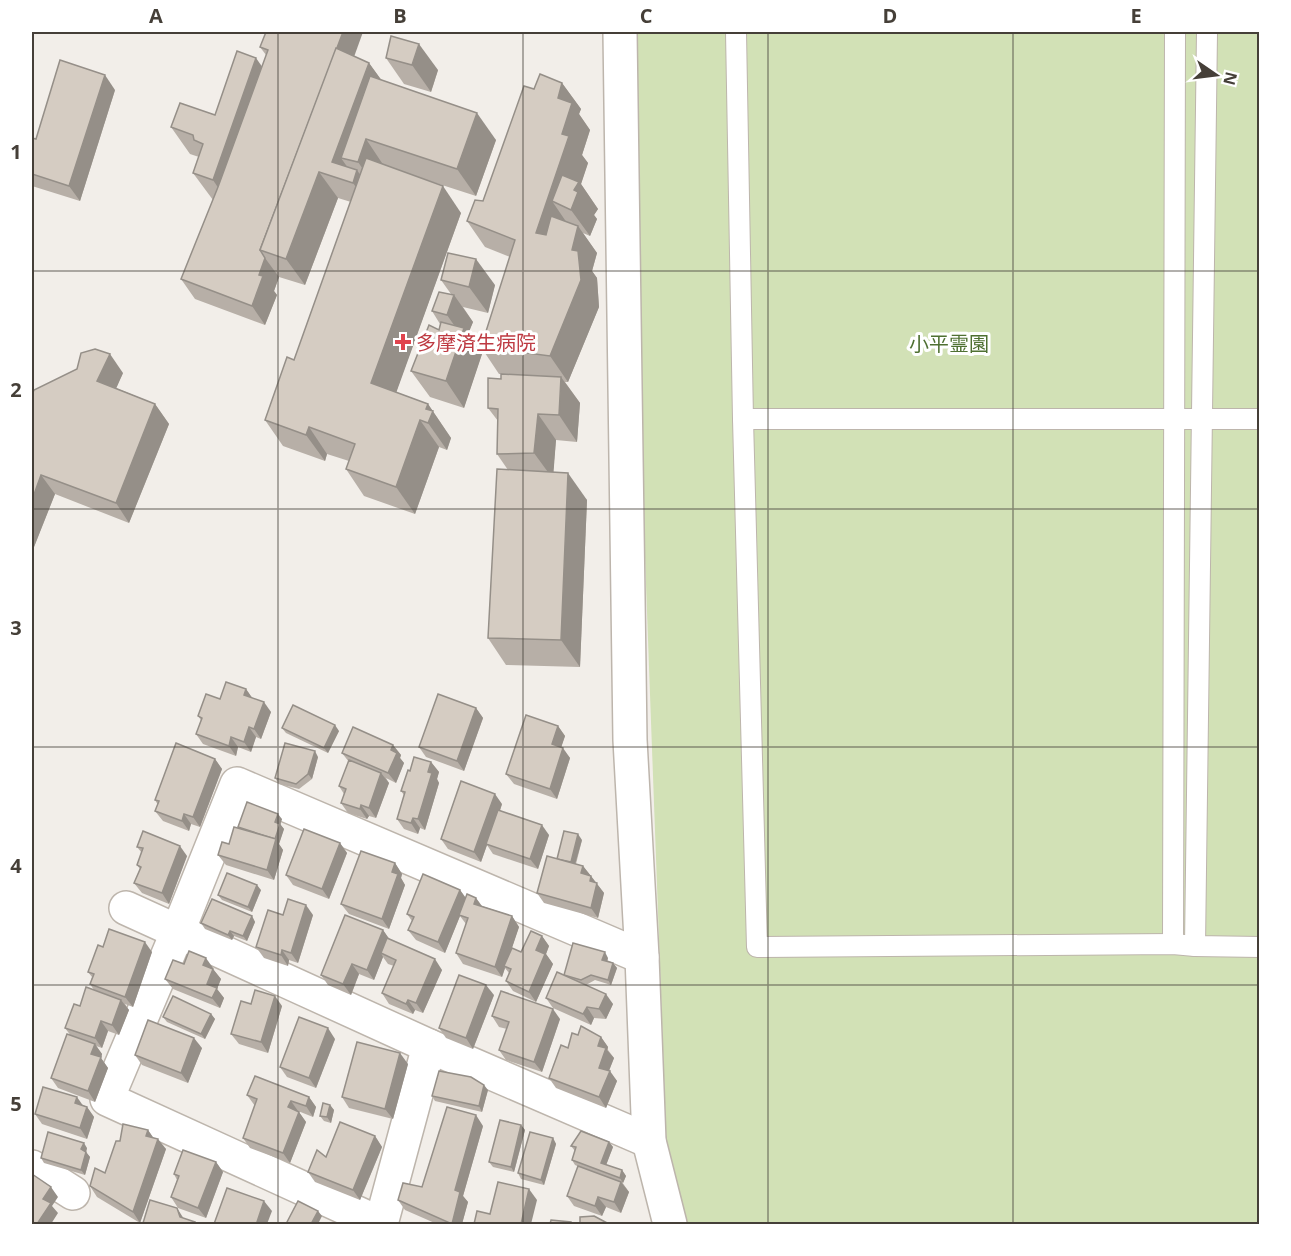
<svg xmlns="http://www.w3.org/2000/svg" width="1291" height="1256" viewBox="0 0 1291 1256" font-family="'Open Sans','Noto Sans JP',sans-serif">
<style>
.green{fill:#d2e1b6}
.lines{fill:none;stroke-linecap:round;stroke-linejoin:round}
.service-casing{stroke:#bdb5ac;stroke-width:22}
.minor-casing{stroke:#bdb5ac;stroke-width:36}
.service{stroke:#fff;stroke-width:20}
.minor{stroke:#fff;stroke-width:33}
.wall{fill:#b7afa7}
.shaded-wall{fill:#958f88}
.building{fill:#d5ccc2;stroke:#958f88;stroke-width:1.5}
.grid{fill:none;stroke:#453f38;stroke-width:1.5;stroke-opacity:0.55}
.health-dot{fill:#e0444e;stroke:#fff;stroke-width:2}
.labels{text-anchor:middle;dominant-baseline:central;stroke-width:6;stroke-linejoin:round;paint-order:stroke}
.health-label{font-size:20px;fill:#be3a42;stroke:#fff;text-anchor:start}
.park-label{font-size:20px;fill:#4f7032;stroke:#fff}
.neatline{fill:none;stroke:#453f38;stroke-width:2}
.grid-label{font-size:20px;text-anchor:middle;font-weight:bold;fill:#453f38}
</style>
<rect width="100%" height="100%" fill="#f2eee9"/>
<polygon class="green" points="632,32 1259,32 1259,1224 685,1224 667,1159 639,393"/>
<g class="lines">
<g class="service-casing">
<g id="service">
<polyline points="736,32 743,419"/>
<polyline points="1260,419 743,419 757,947 1173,944 1195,946 1260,947"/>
<polyline points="1173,944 1175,32"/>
<polyline points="1195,946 1207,32"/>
</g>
</g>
<g class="minor-casing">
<g id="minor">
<polyline points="620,32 630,740 642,957 649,1141 670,1224"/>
<polyline points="126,908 429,1046 649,1141"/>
<polyline points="429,1046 381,1224 107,1099 178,931 237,784 642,957"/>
<polyline points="32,1167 73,1193"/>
</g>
</g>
<use href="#service" class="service"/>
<use href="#minor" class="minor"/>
</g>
<g class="wall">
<polygon points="260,47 354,56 369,63 381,80 496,140 476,196 408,174 461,213 396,392 428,404 451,438 447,450 439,447 415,514 364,496 346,469 349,461 327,454 325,461 283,446 265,420 294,360 351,202 338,198 305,285 279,277 274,291 277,295 265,325 195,299 181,279 213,200 193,173 199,157 190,154 171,127 215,115 262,66 266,55"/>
<polygon points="386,58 438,70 431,92 404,84"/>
<polygon points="562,83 581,109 579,114 590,130 582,155 588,163 581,184 598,209 594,215 597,219 590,236 583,233 597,253 592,271 597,278 599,307 568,382 565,382 580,403 577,442 556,440 553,472 587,500 580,667 506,665 488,638 508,470 497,454 498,421 488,408 501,379 501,374 499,374 481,347 510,257 485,247 467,221 483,201 534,89"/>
<polygon points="115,90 80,201 32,186 32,138 36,139"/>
<polygon points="441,280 495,285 488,313 463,307 473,322 468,334 482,354 464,408 430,397 411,371 439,330 440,324 432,311 451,294"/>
<polygon points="123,373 116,388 155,404 169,424 129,523 55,494 34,547 32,546 32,395"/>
<polygon points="246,689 252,698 271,712 261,739 256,737 251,752 238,747 236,756 203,744 196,734 201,720 198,716 220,699"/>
<polygon points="476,708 483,718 464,771 426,757 419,747"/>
<polygon points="558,726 565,736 561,747 570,758 557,799 514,784 506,774"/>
<polygon points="282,728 339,731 328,753 286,733"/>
<polygon points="393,745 401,755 400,758 404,763 396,783 386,778 389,783 376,818 369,816 367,819 348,813 341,803 344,794 339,786 349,762 342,753"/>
<polygon points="318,757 312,779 299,789 279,784 275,778"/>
<polygon points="215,759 222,769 200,827 191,824 189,831 163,821 155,811 158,805 155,800"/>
<polygon points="431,762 439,772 437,779 439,783 425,830 420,828 418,834 404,829 397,819 404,795 401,791 410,771"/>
<polygon points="502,804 500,811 549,835 538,869 493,854 487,845 481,862 448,849 441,839"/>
<polygon points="282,819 280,824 284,829 279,844 283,850 274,880 226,865 218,855 229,844 239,828 238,827"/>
<polygon points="582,840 576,864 583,866 604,893 598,918 544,903 537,893 557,859"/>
<polygon points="340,843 347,853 329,899 293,885 286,875"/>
<polygon points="137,847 187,856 169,904 142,893 134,883 140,869 137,865 142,853"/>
<polygon points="395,863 402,874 401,878 405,885 389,929 349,914 341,904"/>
<polygon points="261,890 252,912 222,900 218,895"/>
<polygon points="460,890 466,898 476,898 482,906 512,916 519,927 511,950 521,952 542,936 549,946 546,954 553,964 536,1002 513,991 506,981 509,973 505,968 502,977 463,964 456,953 466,924 460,916 445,953 416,940 408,930 412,921 407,914"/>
<polygon points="283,915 313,915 298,963 289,960 288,966 264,958 256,947"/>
<polygon points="252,916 255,922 247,941 234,936 232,940 205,929 201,923"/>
<polygon points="383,930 389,939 442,970 423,1013 415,1010 413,1014 389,1004 382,993 394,966 388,964 383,957 374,980 359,974 351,995 328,985 321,975"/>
<polygon points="103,947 152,952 133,1007 125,1004 129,1010 119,1035 108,1031 102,1048 96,1046 102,1054 101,1058 108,1068 95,1102 58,1088 51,1078 71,1036 65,1028 80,1006 94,990 90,984 92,977 88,972"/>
<polygon points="608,958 607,962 613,963 617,968 611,985 595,980 586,985 613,1004 606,1019 594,1018 591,1025 553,1008 546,998 565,976"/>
<polygon points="184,964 213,968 213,969 221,979 217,989 224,998 220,1008 173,989 165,979"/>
<polygon points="494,995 473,1049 446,1038 439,1028"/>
<polygon points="251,1004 282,1006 268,1053 239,1044 231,1034"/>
<polygon points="211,1014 215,1019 205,1039 167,1022 163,1017"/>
<polygon points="492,1016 560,1019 542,1072 506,1060 499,1050 507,1029 499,1027"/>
<polygon points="578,1035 601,1037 608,1047 608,1050 614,1058 609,1071 617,1081 606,1108 556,1088 549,1078 568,1048"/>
<polygon points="335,1039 316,1088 287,1077 280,1067"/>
<polygon points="202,1048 188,1083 142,1065 135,1055"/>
<polygon points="408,1064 393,1119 349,1108 342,1097"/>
<polygon points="488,1090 482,1112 435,1101 432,1096"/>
<polygon points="247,1095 309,1097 316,1107 313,1117 298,1111 306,1122 290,1163 250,1148 243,1138 255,1106"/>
<polygon points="83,1105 87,1107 94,1117 87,1139 42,1124 35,1114"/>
<polygon points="330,1105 334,1110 331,1123 324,1121 320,1116"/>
<polygon points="521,1125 525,1130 514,1172 493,1167 489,1162"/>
<polygon points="483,1126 463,1196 468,1202 462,1224 437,1224 405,1210 398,1200 422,1187"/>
<polygon points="148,1130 153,1138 166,1149 140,1223 97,1197 90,1186 105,1173 120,1141"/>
<polygon points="375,1136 382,1147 360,1200 315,1182 308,1172 326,1157"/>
<polygon points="553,1138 556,1144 544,1185 521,1179 518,1173"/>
<polygon points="609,1142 613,1147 606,1165 622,1170 626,1176 623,1183 622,1182 629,1192 621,1213 606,1207 602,1216 574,1206 567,1196 582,1168 575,1165 572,1160 575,1151 571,1146"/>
<polygon points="87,1148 86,1152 90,1157 85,1175 44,1163 41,1158"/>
<polygon points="216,1162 223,1172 206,1218 178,1208 171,1197 177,1180 174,1174"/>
</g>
<g class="shaded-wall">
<polygon points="343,32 363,32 350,68 334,53"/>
<polygon points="419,44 438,70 431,92 412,65"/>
<polygon points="256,58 275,85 231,207 213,180"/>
<polygon points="369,63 388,89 366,139 384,166 376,188 358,162 341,158 355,178 332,162"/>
<polygon points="105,75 115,90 80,201 69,186"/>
<polygon points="562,83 581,109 579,114 590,130 582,155 588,163 581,184 598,209 594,215 597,219 590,236 571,210 552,201 567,223 555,260 536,233 562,134 558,98"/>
<polygon points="477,113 496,140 476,196 457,169"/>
<polygon points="357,170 375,197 372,210 353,183"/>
<polygon points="319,172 338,198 305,285 286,259"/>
<polygon points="443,186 461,213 390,410 371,383"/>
<polygon points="578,226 597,253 592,271 597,278 599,307 568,382 550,356 572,250"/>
<polygon points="265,258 279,277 274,291 277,295 265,325 252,306 259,275"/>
<polygon points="476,259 495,285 488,313 469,287"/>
<polygon points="454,295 473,322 468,334 482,354 464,408 446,381 461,335 447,315"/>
<polygon points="110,354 123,373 111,400 97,381"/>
<polygon points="561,377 580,403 577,442 559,415"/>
<polygon points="155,404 169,424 129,523 116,503"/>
<polygon points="428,404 451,438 447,450 428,423 426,409"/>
<polygon points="538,414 556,440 553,479 534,453"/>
<polygon points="420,420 439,447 415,514 396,487"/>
<polygon points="309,427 327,454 325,461 306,435"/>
<polygon points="568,473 587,500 580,667 561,640"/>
<polygon points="41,475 55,494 34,547 32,543 32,500"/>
<polygon points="246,689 253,699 244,695"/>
<polygon points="264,702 271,712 261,739 254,729"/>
<polygon points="476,708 483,718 464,771 457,761"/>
<polygon points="335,725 339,731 328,753 324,748"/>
<polygon points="558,726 565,736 559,754 552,744"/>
<polygon points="249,727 256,737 251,752 244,742"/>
<polygon points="231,737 238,747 236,756 229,746"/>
<polygon points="393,745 401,755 400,758 404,763 396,783 388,773 391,750"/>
<polygon points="563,748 570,758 557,799 550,789"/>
<polygon points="315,751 318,757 312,779 308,774"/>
<polygon points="215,759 222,769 200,827 193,817"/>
<polygon points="431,762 439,772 437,779 439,783 425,830 418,819"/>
<polygon points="381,773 389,783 376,818 369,808"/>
<polygon points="495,794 502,804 488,844 486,844 487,845 481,862 474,852"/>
<polygon points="361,805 369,816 367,819 360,809"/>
<polygon points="184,814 191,824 189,831 182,821"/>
<polygon points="278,814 282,819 279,828 275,822"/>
<polygon points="413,818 420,828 418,834 411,823"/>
<polygon points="280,824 284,829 279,844 283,850 274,880 267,870 275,840"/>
<polygon points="542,825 549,835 538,869 530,859"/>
<polygon points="578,834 582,840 574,868 571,863"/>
<polygon points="340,843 347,853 329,899 322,889"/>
<polygon points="180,846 187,856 169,904 162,893"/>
<polygon points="395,863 402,874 401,878 405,885 389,929 382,919 392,872"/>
<polygon points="583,866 591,876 581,873"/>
<polygon points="591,876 604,893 598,918 591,908 590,881"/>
<polygon points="257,885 261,890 252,912 248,907"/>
<polygon points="460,890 467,900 459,915 460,916 445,953 438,942"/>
<polygon points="476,898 483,908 474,904"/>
<polygon points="306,905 313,915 298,963 291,953"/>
<polygon points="252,916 255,922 247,941 243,936"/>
<polygon points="512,916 519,927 506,966 504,966 505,968 502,977 495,967"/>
<polygon points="383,930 390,940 381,953 383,957 374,980 367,970"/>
<polygon points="230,931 234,936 232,940 228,935"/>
<polygon points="542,936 549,946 546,954 553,964 536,1002 529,992 536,950"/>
<polygon points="145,942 152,952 133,1007 125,997"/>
<polygon points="282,950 289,960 288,966 281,955"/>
<polygon points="605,952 608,958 606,965 602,960"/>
<polygon points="206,958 213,968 210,975 203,965"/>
<polygon points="435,959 442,970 423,1013 416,1003"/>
<polygon points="613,963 617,968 611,985 608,980"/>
<polygon points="352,964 359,974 351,995 343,984"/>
<polygon points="213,969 221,979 217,989 224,998 220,1008 212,998 207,984"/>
<polygon points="486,985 494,995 473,1049 466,1038"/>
<polygon points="606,994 613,1004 606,1019 599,1009"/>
<polygon points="275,996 282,1006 268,1053 261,1042"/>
<polygon points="121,1000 129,1010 119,1035 112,1025"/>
<polygon points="408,1000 415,1010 413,1014 406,1004"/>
<polygon points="587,1007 594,1018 591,1025 583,1014"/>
<polygon points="553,1009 560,1019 542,1072 534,1062"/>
<polygon points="211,1014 215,1019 205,1039 201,1034"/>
<polygon points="101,1021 108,1031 102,1048 95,1038"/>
<polygon points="328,1028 335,1039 316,1088 309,1078"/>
<polygon points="601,1037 608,1047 607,1050 614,1058 606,1078 599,1068 598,1046"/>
<polygon points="194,1038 202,1048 188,1083 181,1073"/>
<polygon points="95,1044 102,1054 101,1058 108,1068 95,1102 88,1091 91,1054"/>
<polygon points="400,1053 408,1064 393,1119 385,1109"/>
<polygon points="610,1071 617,1081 606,1108 599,1097"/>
<polygon points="484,1085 488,1090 482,1112 479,1106"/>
<polygon points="77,1097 84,1107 75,1103"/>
<polygon points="309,1097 316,1107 313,1117 306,1106"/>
<polygon points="291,1101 298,1111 288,1107"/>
<polygon points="330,1105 334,1110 331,1123 327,1117"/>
<polygon points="87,1107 94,1117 87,1139 80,1128"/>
<polygon points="299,1112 306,1122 290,1163 283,1153"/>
<polygon points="476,1115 483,1126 463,1196 468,1202 462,1224 452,1224 455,1190"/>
<polygon points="521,1125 525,1130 514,1172 511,1167"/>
<polygon points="148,1130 155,1140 146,1136"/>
<polygon points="375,1136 382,1147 360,1200 353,1190"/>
<polygon points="553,1138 556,1144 544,1185 541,1180"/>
<polygon points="158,1139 166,1149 140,1223 133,1212"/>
<polygon points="609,1142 613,1147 605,1168 601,1163"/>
<polygon points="84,1143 87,1148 86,1152 90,1157 85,1175 81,1170 81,1149"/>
<polygon points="216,1162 223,1172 206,1218 198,1208"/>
<polygon points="622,1170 626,1176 623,1183 620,1178"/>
<polygon points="621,1182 629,1192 621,1213 614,1202"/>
<polygon points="51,1187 58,1197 52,1206 58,1213 51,1224 37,1224 43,1199"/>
<polygon points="529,1189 537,1200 531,1224 521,1224"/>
<polygon points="598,1197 606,1207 602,1216 595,1206"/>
<polygon points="264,1201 272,1211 267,1224 259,1224 257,1222"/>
<polygon points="177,1208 184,1219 180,1217"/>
<polygon points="318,1211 322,1216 318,1224 311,1224"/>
</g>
<g class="building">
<polygon points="266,32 343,32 260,250 265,258 259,275 263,276 252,306 181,279 218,187 268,50 260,47"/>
<polygon points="391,36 419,44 412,65 386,58"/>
<polygon points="336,48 369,63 332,162 357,170 353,183 319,172 286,259 260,250"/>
<polygon points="237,51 256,58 213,180 193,173 203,144 194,140 193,135 171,127 180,103 215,115"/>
<polygon points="60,60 105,75 69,186 32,174 32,138 36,139"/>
<polygon points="540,74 562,83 558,98 572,103 562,134 569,136 536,233 546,235 551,216 578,226 572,250 578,251 581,280 550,356 481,347 515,240 467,221 475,200 483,201 524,86 534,89"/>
<polygon points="370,76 477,113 457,169 366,139 358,162 341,158"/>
<polygon points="366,158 443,186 371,383 428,404 426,409 433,411 428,423 420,420 396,487 346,469 355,444 309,427 306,435 265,420 287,357 294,360"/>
<polygon points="562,175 579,182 574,190 578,192 571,210 552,201"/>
<polygon points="448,253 476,259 469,287 441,280"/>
<polygon points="439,292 454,295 447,315 432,311"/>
<polygon points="441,322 464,328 446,381 411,371 429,325 439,330"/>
<polygon points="95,349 110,354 97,381 155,404 116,503 41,475 32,500 32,395 34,390 77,369 81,353"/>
<polygon points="501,374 561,377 559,415 538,414 534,453 497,454 498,409 488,408 488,378 501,379"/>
<polygon points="497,469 568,473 561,640 488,638"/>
<polygon points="226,682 246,689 244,695 264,702 254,729 249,727 244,742 231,737 229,746 196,734 202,718 198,716 206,694 220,699"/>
<polygon points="438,694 476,708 457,761 419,747"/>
<polygon points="293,705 335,725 324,748 282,728"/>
<polygon points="526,715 558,726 552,744 563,748 550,789 506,774"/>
<polygon points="353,727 393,745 391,750 397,753 388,773 342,753"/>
<polygon points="176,743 215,759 193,817 184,814 182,821 155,811 159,801 155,800"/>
<polygon points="285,743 315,751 308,774 296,784 275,778"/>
<polygon points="414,757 431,762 428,772 432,773 418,819 413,818 411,823 397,819 405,792 401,791 408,770 410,771"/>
<polygon points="349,760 381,773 369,808 361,805 360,809 341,803 346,789 339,786"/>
<polygon points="461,781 495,794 474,852 441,839"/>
<polygon points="247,802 278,814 275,822 280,824 275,839 238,827"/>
<polygon points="498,810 542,825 530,859 486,844"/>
<polygon points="234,827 276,839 267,870 218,855 222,842 229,844"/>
<polygon points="304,829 340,843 322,889 286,875"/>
<polygon points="143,831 180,846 162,893 134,883 141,867 137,865 143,848 137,847"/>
<polygon points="564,831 578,834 571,862 557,859"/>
<polygon points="361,851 395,863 392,872 398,874 382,919 341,904"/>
<polygon points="547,856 583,866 581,873 591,876 590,881 597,883 591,908 537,893"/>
<polygon points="227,873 257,885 248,907 218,895"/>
<polygon points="423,874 460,890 438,942 408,930 414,917 407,914"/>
<polygon points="467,894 476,898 474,904 512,916 495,967 456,953 468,918 459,915"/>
<polygon points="212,899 252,916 243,936 230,931 228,935 201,923"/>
<polygon points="288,899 306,905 291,953 282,950 281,955 256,947 268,910 283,915"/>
<polygon points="345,915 383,930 367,970 352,964 343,984 321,975"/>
<polygon points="109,929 145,942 125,997 90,984 94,974 88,972 98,945 103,947"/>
<polygon points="531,931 542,936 536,950 545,954 529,992 506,981 511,969 504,966 512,948 521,952"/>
<polygon points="387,938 435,959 416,1003 408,1000 406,1004 382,993 396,960 381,953"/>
<polygon points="573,943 605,952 602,960 613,963 608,980 591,975 581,980 564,975"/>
<polygon points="189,951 206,958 203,965 213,969 207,984 217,988 212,998 165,979 173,960 184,964"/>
<polygon points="557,972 606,994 599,1009 587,1007 583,1014 546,998"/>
<polygon points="459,975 486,985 466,1038 439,1028"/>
<polygon points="86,987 121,1000 112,1025 101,1021 95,1038 65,1028 74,1004 80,1006"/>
<polygon points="255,990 275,996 261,1042 231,1034 241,1001 251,1004"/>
<polygon points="501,991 553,1009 534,1062 499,1050 509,1022 492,1016"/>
<polygon points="173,996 211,1014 201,1034 163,1017"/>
<polygon points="299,1017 328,1028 309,1078 280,1067"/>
<polygon points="148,1020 194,1038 181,1073 135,1055"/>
<polygon points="581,1026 601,1037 598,1046 606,1048 599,1068 610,1071 599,1097 549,1078 561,1045 568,1048 572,1033 578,1035"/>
<polygon points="67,1034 95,1044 91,1054 101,1057 88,1091 51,1078"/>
<polygon points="357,1042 400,1053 385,1109 342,1097"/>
<polygon points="439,1071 471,1077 484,1085 479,1106 432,1096"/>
<polygon points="255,1076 309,1097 306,1106 291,1101 288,1107 299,1112 283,1153 243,1138 257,1099 247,1095"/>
<polygon points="43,1087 77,1097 75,1103 87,1107 80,1128 35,1114"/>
<polygon points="323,1103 330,1105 327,1117 320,1116"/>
<polygon points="447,1107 476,1115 455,1190 460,1192 452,1224 398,1200 403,1183 422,1187"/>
<polygon points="500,1120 521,1125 511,1167 489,1162"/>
<polygon points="340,1122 375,1136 353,1190 308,1172 317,1150 326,1157"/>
<polygon points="123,1124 148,1130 146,1136 158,1139 133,1212 90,1186 95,1168 105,1173 116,1141 120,1141"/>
<polygon points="581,1131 609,1142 601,1163 622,1170 620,1178 572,1160 576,1147 571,1146"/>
<polygon points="48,1132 84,1143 81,1149 86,1152 81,1170 41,1158"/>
<polygon points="530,1132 553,1138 541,1180 518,1173"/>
<polygon points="183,1150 216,1162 198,1208 171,1197 179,1176 174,1174"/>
<polygon points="578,1166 621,1182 614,1202 598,1197 595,1206 567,1196"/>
<polygon points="32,1174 51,1187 43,1199 51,1203 37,1224 32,1224"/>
<polygon points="498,1182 529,1189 521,1224 474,1224 477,1211 490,1214"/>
<polygon points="227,1188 264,1201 257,1222 265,1224 214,1224"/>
<polygon points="150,1200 177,1208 180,1217 195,1222 194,1224 145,1224 143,1223"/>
<polygon points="298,1201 318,1211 311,1224 286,1224"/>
<polygon points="594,1216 609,1224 580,1224 580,1217"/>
<polygon points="551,1220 571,1222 571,1224 550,1224"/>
</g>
<path class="grid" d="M 278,32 L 278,1224M 523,32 L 523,1224M 768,32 L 768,1224M 1013,32 L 1013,1224M 32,271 L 1260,271M 32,509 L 1260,509M 32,747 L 1260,747M 32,985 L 1260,985"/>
<path class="health-dot" d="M400 333h6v6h6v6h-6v6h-6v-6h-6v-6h6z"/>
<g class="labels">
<g class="health-label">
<text x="416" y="342">多摩済生病院</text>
</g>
<g class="park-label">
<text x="949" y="343">小平霊園</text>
</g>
</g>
<rect width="1291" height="1256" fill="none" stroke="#ffffff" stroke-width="66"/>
<g transform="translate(1216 75) rotate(104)" stroke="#ffffff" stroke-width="4.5" paint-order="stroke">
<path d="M0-4.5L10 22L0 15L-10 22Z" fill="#453f38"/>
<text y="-9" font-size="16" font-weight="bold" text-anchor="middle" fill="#453f38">N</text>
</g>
<rect x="33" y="33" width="1225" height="1190" class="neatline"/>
<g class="grid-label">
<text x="156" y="23">A</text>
<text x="400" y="23">B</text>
<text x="646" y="23">C</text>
<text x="890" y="23">D</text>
<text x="1136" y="23">E</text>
<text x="16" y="159">1</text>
<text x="16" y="397">2</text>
<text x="16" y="635">3</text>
<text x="16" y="873">4</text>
<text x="16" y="1111">5</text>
</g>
</svg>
